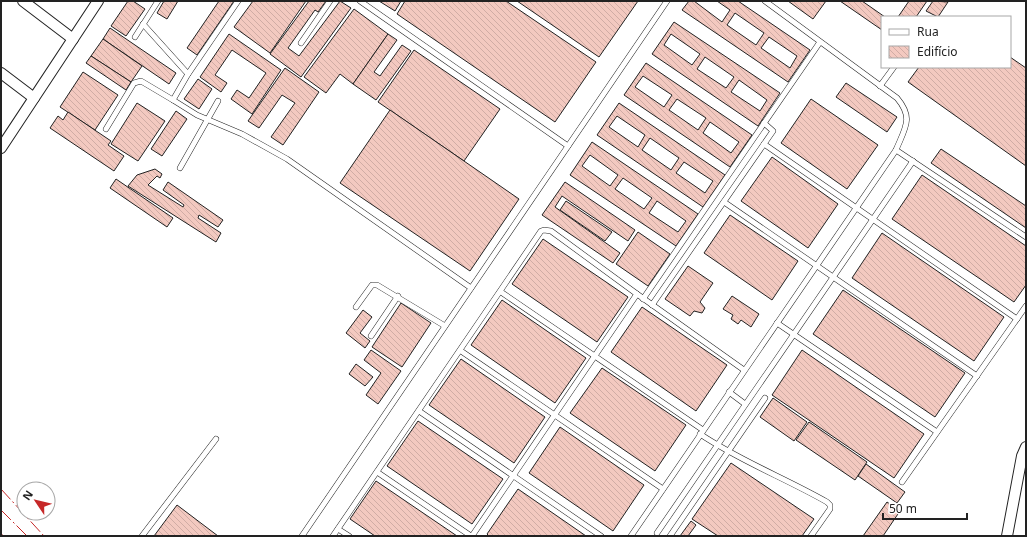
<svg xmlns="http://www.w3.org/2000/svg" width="1027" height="537" viewBox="0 0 1027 537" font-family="'Noto Sans',sans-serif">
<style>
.building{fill:url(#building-back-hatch);stroke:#222;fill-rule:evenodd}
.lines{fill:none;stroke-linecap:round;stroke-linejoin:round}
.lane-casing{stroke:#222;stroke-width:6}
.street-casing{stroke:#222;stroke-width:12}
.lane{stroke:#fff;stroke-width:5}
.street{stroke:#fff;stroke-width:10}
.power{stroke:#c62828;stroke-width:1;stroke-dasharray:14 3 2 3;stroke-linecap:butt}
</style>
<defs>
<pattern id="building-back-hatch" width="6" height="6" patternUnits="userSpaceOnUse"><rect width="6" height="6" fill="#f3c9c0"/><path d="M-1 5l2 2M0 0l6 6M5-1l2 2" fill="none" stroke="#d0aca5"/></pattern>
</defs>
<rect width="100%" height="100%" fill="#fff"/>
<g class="building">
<polygon points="128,1 133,1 145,9 126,36 111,26"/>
<polygon points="164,1 178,1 167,19 157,13"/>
<polygon points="219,1 234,1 197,55 187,48"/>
<polygon points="253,1 306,1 270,53 234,27"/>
<polygon points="309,1 326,1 318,12 315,10 288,48 299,56 340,1 351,8 301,77 270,54"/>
<polygon points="379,1 401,1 395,11"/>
<polygon points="405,1 506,1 596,62 555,122 397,14"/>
<polygon points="517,1 638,1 599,57"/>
<path d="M 689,1 L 694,1 L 722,22 L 730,10 L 717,1 L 738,1 L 810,50 L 788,82 L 682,10 ZM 735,13 L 764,33 L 756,45 L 727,25 ZM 769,37 L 797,56 L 790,68 L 761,48 Z"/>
<polygon points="788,1 826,1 813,19"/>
<polygon points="840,1 862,1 885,17 882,17 882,30"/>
<polygon points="909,1 927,1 916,17 898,17"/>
<polygon points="933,1 948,2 938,17 926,11"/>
<polygon points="354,9 388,34 353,84 340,74 326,93 304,77"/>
<path d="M 674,22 L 780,93 L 758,126 L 652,54 ZM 671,34 L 700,54 L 692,65 L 664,45 ZM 705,57 L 734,77 L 726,88 L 697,69 ZM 739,80 L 767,100 L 760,111 L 731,92 Z"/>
<polygon points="110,28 176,73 169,84 103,39"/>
<polygon points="229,34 281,70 252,114 231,99 237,90 249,98 266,73 232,50 215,75 227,83 221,92 200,77"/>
<polygon points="388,34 397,40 374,72 380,76 402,45 411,51 376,100 353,84"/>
<polygon points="103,39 142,66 131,82 91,56"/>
<polygon points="414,50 500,109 464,161 378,102"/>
<polygon points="91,56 131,82 126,90 86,63"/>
<polygon points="1010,57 1026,68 1026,166 908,82 919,67 1010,67"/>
<path d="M 646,63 L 752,135 L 730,167 L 624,95 ZM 643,76 L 672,95 L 664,107 L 635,87 ZM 677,99 L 706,118 L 698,130 L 669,110 ZM 710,122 L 739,142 L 731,153 L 703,133 Z"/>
<polygon points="285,68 319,92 283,145 271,137 295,103 282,95 259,128 248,121"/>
<polygon points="83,72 118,95 95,130 60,107"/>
<polygon points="198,79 212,89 199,109 184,99"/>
<polygon points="846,83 897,117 887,132 836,97"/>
<polygon points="811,99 878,145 847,189 781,143"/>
<polygon points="137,103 165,121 138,161 111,144"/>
<path d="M 619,103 L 725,175 L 703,207 L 597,135 ZM 617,116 L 645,135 L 638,147 L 609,127 ZM 650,138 L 679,158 L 671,170 L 642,150 ZM 684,162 L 713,181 L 705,193 L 676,173 Z"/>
<polygon points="390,110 519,199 470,271 340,183"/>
<polygon points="176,111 187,119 162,156 151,149"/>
<polygon points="68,112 111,141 108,145 124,156 114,171 50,128 58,116 63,120"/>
<path d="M 592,142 L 698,214 L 676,246 L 570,175 ZM 590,155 L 618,175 L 610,186 L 582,166 ZM 623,178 L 652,198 L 644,209 L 615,189 ZM 657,201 L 686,221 L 678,232 L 649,213 Z"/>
<polygon points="941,149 1026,206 1026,228 931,163"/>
<polygon points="772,157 838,204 808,248 741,201"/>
<polygon points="155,169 162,174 160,178 157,176 148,185 183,207 184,205 163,190 168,182 223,220 218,227 199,215 198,218 221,233 216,242 128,186 137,175"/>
<polygon points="922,175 1026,246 1026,285 1014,302 892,219"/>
<polygon points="116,179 173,218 167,227 110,188"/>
<polygon points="565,182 635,230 628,241 562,196 555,207 620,253 613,263 542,215"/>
<polygon points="566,201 612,232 605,241 560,210"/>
<polygon points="730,215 798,261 772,300 704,253"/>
<polygon points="638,232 670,254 648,286 616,264"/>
<polygon points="882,233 1004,317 974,361 852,278"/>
<polygon points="543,239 628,297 597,342 512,284"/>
<polygon points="688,266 713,283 700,302 705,308 702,313 694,311 690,316 665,299"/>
<polygon points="843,290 965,373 935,417 813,334"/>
<polygon points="732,296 759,314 751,327 741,320 738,324 731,319 733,315 723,309"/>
<polygon points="502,300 586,358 555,403 471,345"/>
<polygon points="401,303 431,323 402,367 372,347"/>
<polygon points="642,307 727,365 696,411 611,352"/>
<polygon points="363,310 372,317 360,333 370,341 365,348 346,333"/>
<polygon points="371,350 401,371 378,404 366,395 381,373 364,360"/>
<polygon points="802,350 924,434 894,478 772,395"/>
<polygon points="461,359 545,417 514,463 429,405"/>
<polygon points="356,364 373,377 365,386 349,374"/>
<polygon points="602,368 686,425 655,471 570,413"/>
<polygon points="773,398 807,422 794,441 760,417"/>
<polygon points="418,421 503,479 472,524 387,466"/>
<polygon points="809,422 867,462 855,480 796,440"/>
<polygon points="560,427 644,485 613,531 529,473"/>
<polygon points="731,463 814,519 802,536 718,536 692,519"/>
<polygon points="866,464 905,492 897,503 858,476"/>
<polygon points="376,481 457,536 375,536 350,519"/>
<polygon points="518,489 586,536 489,536 487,534"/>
<polygon points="887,502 900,511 883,536 863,536"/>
<polygon points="177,505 218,536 154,536"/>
<polygon points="691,521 696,525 688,536 680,536"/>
</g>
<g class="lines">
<g class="lane-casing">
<g id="lane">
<polyline points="360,1 568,146"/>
<polyline points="143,24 188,74 173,100 197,115 242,134 287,159 471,288"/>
<polyline points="135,37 158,1"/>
<polyline points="301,43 330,1"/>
<polyline points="188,74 238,1"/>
<polyline points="880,86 894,67"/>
<polyline points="106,129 134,83 141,81 173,100"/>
<polyline points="764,144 1017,319"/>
<polyline points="896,150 1026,237"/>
<polyline points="180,168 218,101"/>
<polyline points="724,202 977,376"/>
<polyline points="501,292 703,430"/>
<polyline points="643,299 820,42"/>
<polyline points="652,305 773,131 764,123"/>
<polyline points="356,307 372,285 377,285 445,326"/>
<polyline points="777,323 937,432"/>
<polyline points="371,336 398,296"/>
<polyline points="461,351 663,489"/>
<polyline points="729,392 745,404"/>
<polyline points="419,411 601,536"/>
<path d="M 700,434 C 740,461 785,478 827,502 L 830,505 L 830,509 L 811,536"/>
<polyline points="377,472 471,536"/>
<polyline points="902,482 1026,306"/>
<polyline points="338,529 349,536"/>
<polyline points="657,533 913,161"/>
<polyline points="142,536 216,439"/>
<polyline points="302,536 667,1"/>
<polyline points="333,536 541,231 544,230 551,231 637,294 744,370"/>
<polyline points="472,536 637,294"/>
<path d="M 631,536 L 896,150 C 905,128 914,118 897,98 L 765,1"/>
<polyline points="670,536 765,398"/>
</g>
</g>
<g class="street-casing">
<g id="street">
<polyline points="23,1 73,39"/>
<polyline points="1,73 34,98"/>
<polyline points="1,148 98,1"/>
<polyline points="1007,536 1022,456 1026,447"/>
</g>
</g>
<use href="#lane" class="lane"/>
<use href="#street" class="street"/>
<g class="power">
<polyline points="1,489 44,536"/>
<polyline points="1,510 27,536"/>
<polyline points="1,533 3,536"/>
</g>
</g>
<rect width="1027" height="537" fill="none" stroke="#222222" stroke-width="4"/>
<rect x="881" y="16" width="130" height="52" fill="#ffffff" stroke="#a7a7a7"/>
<rect x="889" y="29" width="20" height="6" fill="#ffffff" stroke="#a7a7a7"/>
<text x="917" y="36" font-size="12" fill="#222222">Rua</text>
<rect x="889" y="46" width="20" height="12" fill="url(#building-back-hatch)" stroke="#a7a7a7"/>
<text x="917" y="56" font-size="12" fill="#222222">Edifício</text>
<g transform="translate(36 501) rotate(305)"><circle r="19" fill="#ffffff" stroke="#a7a7a7"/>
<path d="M0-3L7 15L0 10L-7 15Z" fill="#c62828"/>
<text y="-6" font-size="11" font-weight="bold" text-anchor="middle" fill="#222222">N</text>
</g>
<path d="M883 513v6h84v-6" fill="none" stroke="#222222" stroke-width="2"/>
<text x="889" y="513" font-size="12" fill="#222222" stroke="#ffffff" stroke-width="3" paint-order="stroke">50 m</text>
</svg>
